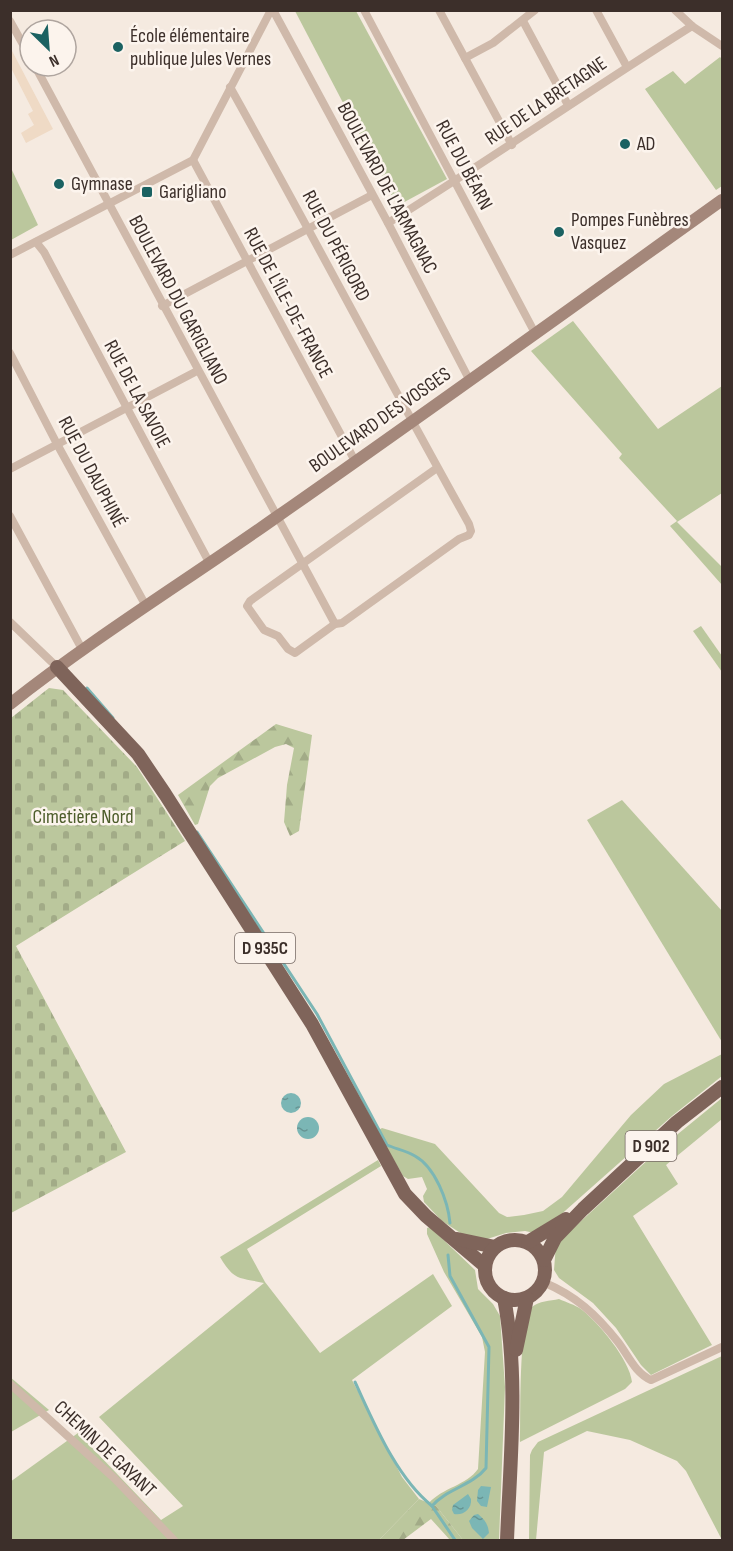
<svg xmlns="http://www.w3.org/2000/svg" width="733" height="1551" viewBox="0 0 733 1551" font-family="'Sofia Sans Condensed',sans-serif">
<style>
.green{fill:#bbc79d}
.forest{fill:url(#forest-firs)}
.cemetery{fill:url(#cemetery-stones)}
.plaza{fill:#efdac5}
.water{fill:url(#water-ripples)}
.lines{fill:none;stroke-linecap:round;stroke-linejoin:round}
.stream{stroke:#7bb6b5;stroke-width:3}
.minor{stroke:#cfb9aa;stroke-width:8}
.secondary{stroke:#a4877a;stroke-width:12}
.primary{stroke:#7f645a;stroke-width:14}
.poi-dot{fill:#1b6262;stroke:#fcf4ed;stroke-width:2}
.labels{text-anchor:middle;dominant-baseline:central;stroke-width:5;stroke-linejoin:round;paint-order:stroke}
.shield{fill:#fcf4ed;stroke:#766a64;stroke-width:1.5}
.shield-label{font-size:18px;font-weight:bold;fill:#3c2f2a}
.poi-label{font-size:20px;fill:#3c2f2a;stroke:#fcf4ed;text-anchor:start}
.street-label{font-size:20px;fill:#3c2f2a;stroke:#fcf4ed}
.park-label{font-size:20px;fill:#4d5d2b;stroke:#fcf4ed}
</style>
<defs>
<pattern id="forest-firs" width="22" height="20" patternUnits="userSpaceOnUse" patternTransform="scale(1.5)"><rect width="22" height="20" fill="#bbc79d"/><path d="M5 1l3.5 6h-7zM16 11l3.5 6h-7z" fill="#a2ab87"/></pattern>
<pattern id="cemetery-stones" width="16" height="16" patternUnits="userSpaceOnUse" patternTransform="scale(1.5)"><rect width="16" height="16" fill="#bbc79d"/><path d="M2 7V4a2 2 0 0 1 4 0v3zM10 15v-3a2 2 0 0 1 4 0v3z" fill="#a2ab87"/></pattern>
<pattern id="water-ripples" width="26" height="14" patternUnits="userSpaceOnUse" patternTransform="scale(1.5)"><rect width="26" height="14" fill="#7bb6b5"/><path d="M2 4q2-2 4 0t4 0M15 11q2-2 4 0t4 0" fill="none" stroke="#669493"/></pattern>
</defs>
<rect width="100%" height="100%" fill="#f5eae0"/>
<g class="green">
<polygon points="295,11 356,11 447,179 397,206"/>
<polygon points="720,57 722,59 722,186 716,190 645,89 673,71 685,84"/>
<polygon points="11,168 38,225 11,240 10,240"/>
<polygon points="573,321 658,429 722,386 722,493 677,522 722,567 722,585 670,526 677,521 619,458 622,454 531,351"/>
<polygon points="701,626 722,656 722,672 693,631"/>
<polygon points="622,800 722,911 722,1042 587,820"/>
<polygon points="722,1054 722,1076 672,1116 539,1234 525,1231 506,1233 487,1239 462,1234 442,1221 424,1202 423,1196 427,1189 422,1177 408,1179 403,1176 377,1131 382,1128 435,1144 499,1213 507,1217 524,1215 543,1211 562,1197 631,1115 664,1084"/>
<polygon points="722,1098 722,1119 666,1165 678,1184 633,1216 712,1345 651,1375 641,1365 616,1328 593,1303 559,1278 554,1270 556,1244 662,1147"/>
<path d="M 378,1160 L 381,1166 L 247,1249 L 265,1282 L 320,1353 L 433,1274 L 452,1306 L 352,1380 L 402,1477 L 419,1499 L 379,1540 L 11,1540 L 10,1482 L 78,1433 L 161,1520 L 183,1506 L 99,1417 L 264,1283 C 239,1277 235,1282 220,1257 Z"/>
<path d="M 430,1227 L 475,1270 L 478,1289 L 493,1304 L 500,1316 L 505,1387 L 499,1540 L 463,1540 L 436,1506 L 429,1503 C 442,1488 467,1485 478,1469 L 485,1352 L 482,1337 L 444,1272 L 427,1234 L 427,1228 Z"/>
<path d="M 559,1299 C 566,1302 575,1305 581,1309 C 598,1322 630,1360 632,1382 L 625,1389 L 520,1442 C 521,1417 518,1322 532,1307 C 539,1301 550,1301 559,1299 Z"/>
<polygon points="722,1356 722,1540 686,1471 677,1461 630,1440 587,1431 544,1452 536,1540 529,1540 530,1455 532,1450 538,1442"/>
<polygon points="10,1377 49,1410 11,1432 10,1432"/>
</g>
<g class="forest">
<polygon points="276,724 312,735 299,831 290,836 284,822 287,785 294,748 286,744 275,747 218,778 210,786 198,824 195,825 178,795"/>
<polygon points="419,1499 436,1506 463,1540 450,1540 431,1519 403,1540 379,1540"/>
</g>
<polygon class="cemetery" points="49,688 63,690 137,767 185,841 16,946 126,1152 11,1213 11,718"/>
<polygon class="plaza" points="10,47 53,129 26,143 21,133 34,125 28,114 33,111 11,68"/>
<g class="water">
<circle cx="291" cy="1103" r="10"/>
<circle cx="308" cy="1128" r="11"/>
<polygon points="481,1486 491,1487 487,1507 481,1506 477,1501 478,1490"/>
<path d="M 468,1494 L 471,1499 C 472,1509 463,1516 454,1514 L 452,1510 L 453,1505 Z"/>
<path d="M 478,1514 C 485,1520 488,1524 489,1533 L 483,1539 L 472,1528 L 469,1521 L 474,1515 Z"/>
</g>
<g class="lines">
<g class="stream">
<polyline points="87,688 113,718"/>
<path d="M 197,832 L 317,1014 L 387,1145 C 396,1149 407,1151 415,1156 C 435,1167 448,1201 450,1223"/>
<path d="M 448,1255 L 450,1276 L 489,1347 L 486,1468 C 472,1486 446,1489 432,1506 L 455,1540"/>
<path d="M 355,1382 C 374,1423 396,1477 432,1506"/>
</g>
<g class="minor">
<polyline points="273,10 388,223 470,381"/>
<polyline points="364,10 536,335"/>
<polyline points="439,10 512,145"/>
<polyline points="596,10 627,67"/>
<polyline points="675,10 692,26 722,46"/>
<polyline points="10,21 30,57"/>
<polyline points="523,21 568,105"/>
<polyline points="465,58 493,43 535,10"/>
<polyline points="35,66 335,624"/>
<path d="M 230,87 C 311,232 388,379 469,524 L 471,531 L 469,535 L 459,539 L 342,623 L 335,624 L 295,653 L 288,649 L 278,636 L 264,630 L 247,606 L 250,601 L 437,468"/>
<polyline points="193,160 355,461"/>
<path d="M 388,223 C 491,159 590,90 692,26"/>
<polyline points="36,242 44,252 209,562"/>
<polyline points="10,255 193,160 271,10"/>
<polyline points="162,306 372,195"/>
<polyline points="10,353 57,444 146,606"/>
<polyline points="10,469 197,371"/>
<polyline points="10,516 83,651"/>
<polyline points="10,622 57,667"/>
<path d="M 543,1282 C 576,1296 596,1314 618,1342 C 628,1355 635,1373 651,1380 L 722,1347"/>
<polyline points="10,1384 114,1478 174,1540"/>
</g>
<path class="secondary" d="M 10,704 C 96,636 189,579 278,516 C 427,412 574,306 722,200"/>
<g class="primary">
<polyline points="57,667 138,754 165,794 312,1024 405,1194 426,1216 485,1266"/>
<polyline points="457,1239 495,1247"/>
<circle cx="515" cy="1270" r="30"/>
<polyline points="528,1242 566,1219"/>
<polyline points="544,1260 555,1238 583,1209 677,1122 722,1087"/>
<path d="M 504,1298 C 519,1375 510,1462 507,1540"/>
<polyline points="516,1350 527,1298"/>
</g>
</g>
<g class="poi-dot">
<circle cx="118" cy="47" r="6"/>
<circle cx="625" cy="144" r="6"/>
<circle cx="59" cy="184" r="6"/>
<rect x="141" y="186" width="12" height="12" rx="3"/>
<circle cx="559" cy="232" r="6"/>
</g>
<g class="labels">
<g class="shield">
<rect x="235" y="933" width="60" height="30" rx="4.5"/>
<rect x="625.5" y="1131" width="51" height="30" rx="4.5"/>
</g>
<g class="shield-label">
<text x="265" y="948">D 935C</text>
<text x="651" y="1146">D 902</text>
</g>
<g class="poi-label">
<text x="130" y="36">École élémentaire<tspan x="130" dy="23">publique Jules Vernes</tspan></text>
<text x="637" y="144">AD</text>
<text x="71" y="184">Gymnase</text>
<text x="159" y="192">Garigliano</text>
<text x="571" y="220">Pompes Funèbres<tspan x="571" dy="23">Vasquez</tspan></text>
</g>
<g class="street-label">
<text transform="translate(546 101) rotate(-34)">RUE DE LA BRETAGNE</text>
<text transform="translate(464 165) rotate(62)">RUE DU BÉARN</text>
<text transform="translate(387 188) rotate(62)">BOULEVARD DE L'ARMAGNAC</text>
<text transform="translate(336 246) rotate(62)">RUE DU PÉRIGORD</text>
<text transform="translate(178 300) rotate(62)">BOULEVARD DU GARIGLIANO</text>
<text transform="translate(288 303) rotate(62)">RUE DE L'ÎLE-DE-FRANCE</text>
<text transform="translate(137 394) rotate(62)">RUE DE LA SAVOIE</text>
<text transform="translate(380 420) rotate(-35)">BOULEVARD DES VOSGES</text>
<text transform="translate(92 472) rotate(62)">RUE DU DAUPHINÉ</text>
<text transform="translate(105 1449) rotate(43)">CHEMIN DE GAYANT</text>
</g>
<g class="park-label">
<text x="83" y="817">Cimetière Nord</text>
</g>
</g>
<rect width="733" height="1551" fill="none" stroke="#3c2f2a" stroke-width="24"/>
<g transform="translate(48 48) rotate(155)"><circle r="28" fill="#fcf4ed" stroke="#afa59f" stroke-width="1.5"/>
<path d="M0-4.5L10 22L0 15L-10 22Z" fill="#1b6262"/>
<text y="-9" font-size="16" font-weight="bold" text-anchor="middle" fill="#3c2f2a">N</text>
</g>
</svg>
